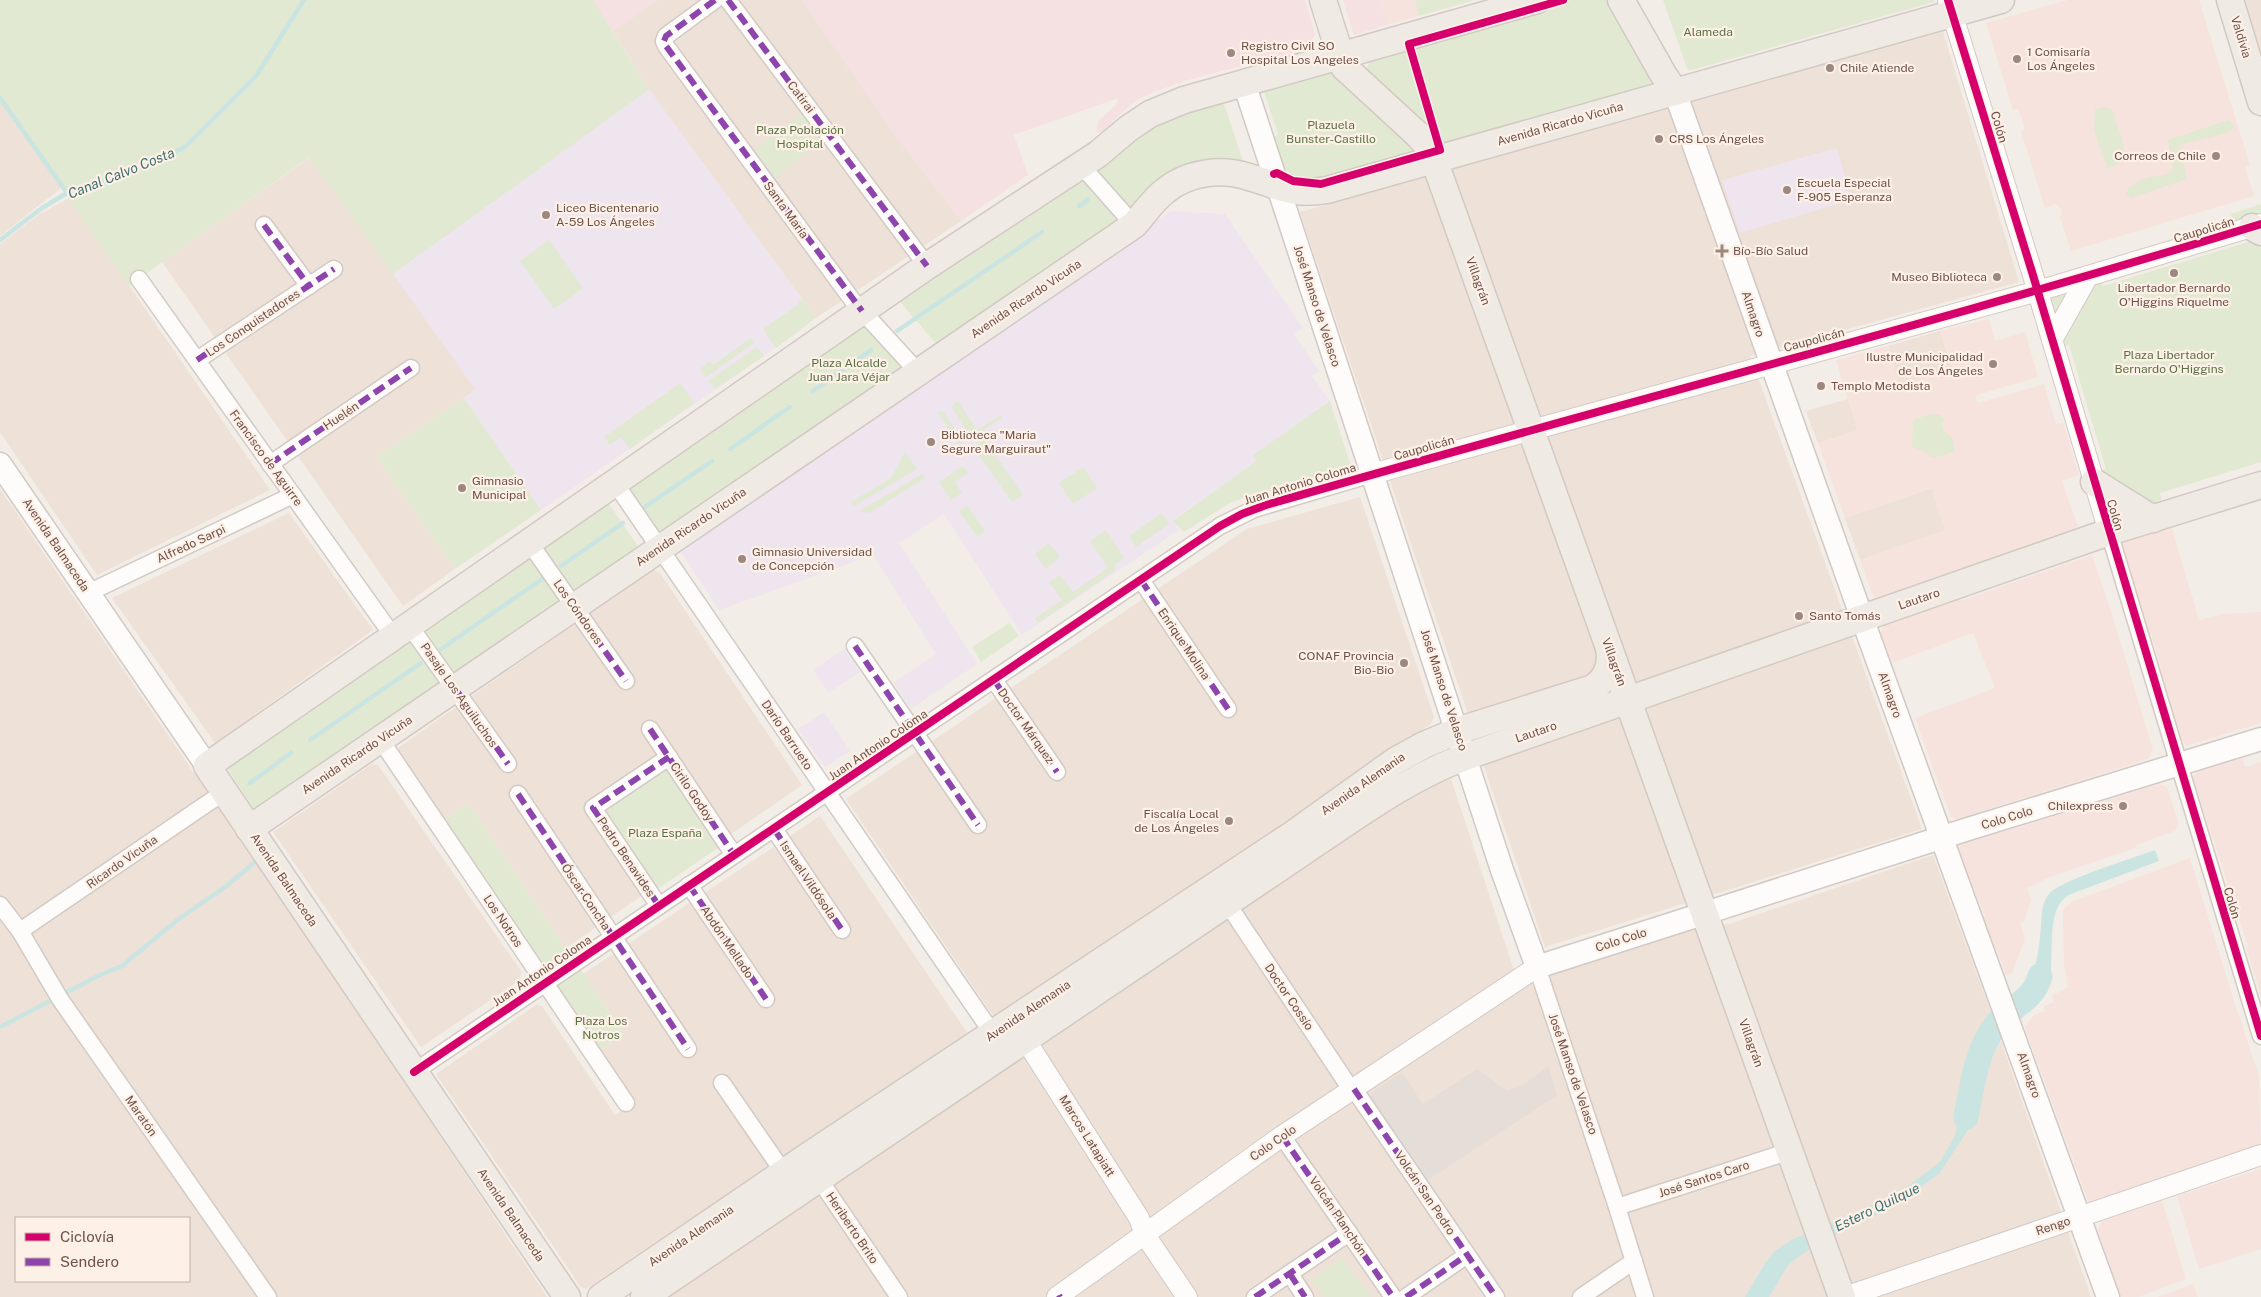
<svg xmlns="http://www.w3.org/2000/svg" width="2261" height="1297" viewBox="0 0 2261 1297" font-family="'Public Sans',sans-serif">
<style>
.residential{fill:#eee1d7;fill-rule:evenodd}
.commercial{fill:#f6e3dd}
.industrial{fill:#e5ddd8}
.education{fill:#eee5ef}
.medical{fill:#f5e0e2}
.green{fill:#e2e9d2}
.water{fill:#cae4e2}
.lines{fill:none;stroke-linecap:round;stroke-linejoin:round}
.stream{stroke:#cae4e2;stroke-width:4.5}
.river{stroke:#cae4e2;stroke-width:25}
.minor-casing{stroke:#d2cac5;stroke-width:19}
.tertiary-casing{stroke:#d2cac5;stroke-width:22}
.secondary-casing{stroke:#d2c8c4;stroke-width:25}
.primary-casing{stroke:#d3c9c4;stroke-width:29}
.minor{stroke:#fdfcfb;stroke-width:16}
.tertiary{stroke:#fdfcfb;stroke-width:20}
.secondary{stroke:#fdfcfb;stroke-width:22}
.primary{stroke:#f0eae4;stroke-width:26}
.quiet{stroke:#8e44ad;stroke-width:6;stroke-dasharray:12 6;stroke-linecap:butt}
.cycleway-casing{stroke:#fdf0e6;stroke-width:11}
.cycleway{stroke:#d6006c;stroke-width:8}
.poi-dot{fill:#9d8881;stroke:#fdf0e6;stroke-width:2}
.labels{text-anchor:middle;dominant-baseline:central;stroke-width:4.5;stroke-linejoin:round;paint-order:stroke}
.park-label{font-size:12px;fill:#597244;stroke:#fdf0e6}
.street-label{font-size:12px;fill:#6e514a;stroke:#fdf0e6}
.poi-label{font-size:12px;fill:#6e514a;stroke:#fdf0e6;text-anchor:start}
.water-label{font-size:14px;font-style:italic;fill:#407272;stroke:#fdf0e6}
</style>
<rect width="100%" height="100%" fill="#f3ede7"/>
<g class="residential">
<polygon points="659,0 802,0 895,135 961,221 816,318 648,88 613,31"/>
<polygon points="2240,0 2261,0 2261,69"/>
<polygon points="1943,32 2019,282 1750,356 1922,829 1545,947 1483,764 1648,708 1639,682 1632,678 1621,645 1595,654 1596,663 1592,671 1584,677 1468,714 1300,212"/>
<polygon points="0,100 61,188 0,236"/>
<polygon points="310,157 476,390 376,457 455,569 403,606 162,262"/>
<polygon points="69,198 270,490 97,575 0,432 0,244 38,215"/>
<polygon points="1940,331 1952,369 1899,385 1888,346"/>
<polygon points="1848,399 1858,431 1818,443 1806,411"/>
<polygon points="1932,488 1946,530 1860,560 1845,518"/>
<path d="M 0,489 L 372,1034 L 547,1297 L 0,1297 ZM 16,1218 L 189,1218 L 189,1281 L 16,1281 Z"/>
<polygon points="1360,497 1434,717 1431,724 994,1017 846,799 1247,529"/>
<polygon points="289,513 373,630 215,743 112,598"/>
<polygon points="653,569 660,573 802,785 566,948 468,803 444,820 395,750"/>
<polygon points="372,764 378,765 521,971 520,980 421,1047 273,832"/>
<polygon points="1451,779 1518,982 1699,925 1729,924 1933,855 1987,1002 2091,1297 665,1297 1321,854 1419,791"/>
<polygon points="820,816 968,1034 585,1289 581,1287 436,1074 536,1005 542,1006 615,1115 633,1104 598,1052 624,1034 583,974"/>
</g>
<g class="commercial">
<polygon points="1379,0 1475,0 1387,25"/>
<polygon points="2068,0 2199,0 2250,165 2245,167 2254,196 2071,251 2060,218 2062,210 2056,204 2045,208 2021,131 2025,129 2020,114 2018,109 2013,110 1986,23"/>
<polygon points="1989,319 1995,341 2025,332 2038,377 1977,395 1975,400 1979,403 2044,384 2056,424 2063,422 2079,475 2062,481 2078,527 1876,598 1873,596 1860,560 1945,530 1931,488 1845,518 1818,443 1857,430 1836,360 1888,346 1899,385 1952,369 1940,331"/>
<polygon points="2170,522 2199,620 2223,614 2261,612 2261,723 2186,746 2184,741 2180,742 2159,671 2162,671 2151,635 2149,635 2121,543 2124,537"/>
<polygon points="2092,555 2112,614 2153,750 2148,759 1956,819 1951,817 1915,718 1995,688 1973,633 1892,663 1881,633 1882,627 1886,623 1959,597 1961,601"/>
<polygon points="2242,758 2245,767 2261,762 2261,996 2246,947 2248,946 2193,778 2197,772"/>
<polygon points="2159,784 2167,787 2179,824 2175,831 2136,845 2135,848 2050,877 2027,888 2031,900 2024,922 2020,923 2025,939 2012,973 2006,975 1997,950 1995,950 1983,917 1985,916 1957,846"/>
<polygon points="2190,858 2235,1004 2259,1076 2261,1146 2089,1203 2025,1028 2034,1015 2045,1011 2044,1006 2054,1002 2052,996 2068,987 2064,964 2063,910 2071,902"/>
<polygon points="2261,1169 2261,1249 2199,1269 2177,1196"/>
<polygon points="2162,1201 2186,1279 2138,1297 2121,1297 2098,1230 2102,1221"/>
<polygon points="2193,1284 2198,1297 2157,1297"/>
</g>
<polygon class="industrial" points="1548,1066 1557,1095 1425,1182 1369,1098 1374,1091 1402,1072 1423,1104 1477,1069 1507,1091 1524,1085"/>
<g class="education">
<polygon points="593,0 648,88 816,318 764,356 541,510 464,398 475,389 310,157"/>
<polygon points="1837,148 1851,200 1740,233 1722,180"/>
<polygon points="1171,211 1225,214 1303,328 1294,334 1319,371 1312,376 1330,401 1253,455 1257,461 1173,520 1179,530 1022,635 944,514 899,543 977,664 911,709 893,683 936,654 873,555 719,610 681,552 914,384 1030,309"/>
<polygon points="844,649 860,672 829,693 813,670"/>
<polygon points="824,712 850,751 825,767 798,729"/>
</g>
<g class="medical">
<polygon points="593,0 659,0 613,31"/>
<polygon points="802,0 1305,0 1315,34 1306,49 1184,81 1146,95 1132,104 1112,122 1108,134 1096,132 1097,126 1099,120 1116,105 1118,98 1014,135 1028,175 961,221 895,135"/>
<polygon points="1343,0 1379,0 1387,25 1354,35"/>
</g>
<g class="green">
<polygon points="0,0 593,0 648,88 647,91 393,274 309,157 129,286 0,100"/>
<polygon points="1415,0 1475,0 1419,16"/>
<polygon points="1560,0 1611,0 1659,86 1431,150 1365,71 1370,60 1426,37"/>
<polygon points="1663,0 1934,0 1934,2 1688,71"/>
<polygon points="1340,62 1429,159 1291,188 1266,139 1278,135 1261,83"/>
<polygon points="1222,97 1247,174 1217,169 1134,219 939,347 894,295 1130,133"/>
<path d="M 2102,107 L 2111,109 L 2114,114 C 2117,133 2139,162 2107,168 L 2094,130 L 2095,109 Z"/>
<polygon points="810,108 830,136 767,183 746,156"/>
<path d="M 2228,120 L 2235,125 L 2230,132 L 2180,145 L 2187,179 L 2132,198 L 2126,195 L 2128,188 C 2133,184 2140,180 2146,178 C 2159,174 2162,179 2173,169 L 2168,140 Z"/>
<polygon points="2261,204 2261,214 2233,223 2231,214"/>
<polygon points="2261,226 2261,462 2160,493 2163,507 2110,530 2093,473 2106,469 2069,345 2057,349 2040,292 2099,274 2103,286 2248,242 2245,231"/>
<polygon points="549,240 583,288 554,309 520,261"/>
<polygon points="802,299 816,318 776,348 763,329 796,306"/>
<polygon points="860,316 909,374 661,541 619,481"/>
<polygon points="751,338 754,343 706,377 700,369 710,361 713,365"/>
<polygon points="757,347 764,356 715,389 708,381"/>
<polygon points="680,383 694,403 630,449 621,437 610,445 604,437"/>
<polygon points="464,398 541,510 455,569 376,457"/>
<polygon points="958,401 977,430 1001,415 1002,418 971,438 951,406"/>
<polygon points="1330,401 1354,475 1258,493 1243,498 1228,504 1184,532 1173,521 1256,461 1253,455"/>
<polygon points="942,410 964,442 959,445 938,413"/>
<path d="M 1930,414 L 1940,415 L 1945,420 L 1942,425 L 1944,431 L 1953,439 L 1955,451 C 1922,463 1940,456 1912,447 L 1913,420 Z"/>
<polygon points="984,439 1023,495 1012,502 973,447"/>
<polygon points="905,452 917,469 854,506 851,502 891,478"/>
<polygon points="963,466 968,473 955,482 962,493 951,500 939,482"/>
<polygon points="1083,467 1097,488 1073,504 1059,483"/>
<polygon points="922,474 925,478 869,513 860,511"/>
<polygon points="603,495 642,552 260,818 221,759"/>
<polygon points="967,505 985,531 977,537 959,511"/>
<polygon points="1162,513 1169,524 1136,547 1129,536"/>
<polygon points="1106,530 1124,558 1114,565 1116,570 1038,623 1035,618 1062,600 1049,582 1060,575 1073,592 1108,568 1090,541"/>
<polygon points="1049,543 1060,557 1046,569 1035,554"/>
<polygon points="1009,623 1019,636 981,662 972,647"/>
<polygon points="669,766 721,846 656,890 602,813 605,806"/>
<polygon points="468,803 624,1034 598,1052 444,820"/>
<polygon points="1341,1258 1371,1297 1325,1297 1312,1280"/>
</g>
<g class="water">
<path d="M 2155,850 L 2159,861 L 2071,894 C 2043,906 2056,960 2049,986 L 2044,995 L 2024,1008 L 2019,995 C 2036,981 2039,949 2041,927 C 2042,916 2041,903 2049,894 C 2061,880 2134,858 2155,850 Z"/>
<polygon points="1976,1082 1980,1086 1972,1124 1939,1174 1897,1204 1809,1249 1788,1265 1769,1297 1745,1297 1766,1262 1774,1252 1791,1240 1895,1196 1940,1162 1955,1136 1965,1087"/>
</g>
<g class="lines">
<g class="stream">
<polyline points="0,98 67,193"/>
<polyline points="1079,206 1088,199"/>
<polyline points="0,240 42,208 67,193 137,169 185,147 256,76 304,0"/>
<polyline points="897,331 1042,232"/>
<polyline points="813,391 871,350"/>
<polyline points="730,449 790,407"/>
<polyline points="642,509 712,461"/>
<polyline points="561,566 623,523"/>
<polyline points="441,649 542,579"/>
<polyline points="310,740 421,663"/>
<polyline points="250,783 291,753"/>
<polyline points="0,1027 100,975 122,966 176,921 225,887 253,864"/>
</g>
<path class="river" d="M 1966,1117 C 1972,1087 1976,1051 1995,1026 C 2009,1007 2034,1001 2040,976"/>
<g class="minor-casing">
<g id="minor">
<polyline points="715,0 666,36 664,41 666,46 853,301 918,372"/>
<polyline points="728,0 927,266"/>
<polyline points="1080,164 1134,225"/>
<polyline points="264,225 309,286"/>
<polyline points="139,279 393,636"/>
<polyline points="197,360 334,269"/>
<polyline points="270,464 411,368"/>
<polyline points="615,483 993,1034 1000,1035"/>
<polyline points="2109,532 2261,1036"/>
<polyline points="529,542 626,681"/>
<polyline points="1141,580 1228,709"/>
<polyline points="88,593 293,495"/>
<polyline points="409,625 508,764"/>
<polyline points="855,646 978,825"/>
<polyline points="994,680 1057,772"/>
<polyline points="650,729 734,855"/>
<polyline points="380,739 626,1103"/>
<polyline points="518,794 688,1049"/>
<polyline points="774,829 842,930"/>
<polyline points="689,885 766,999"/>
<polyline points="1227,903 1352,1091"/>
<polyline points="0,905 20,931 60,999 268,1297"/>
<polyline points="659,906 593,808 669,757"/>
<polyline points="20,931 224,792"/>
<polyline points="1537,967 1617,1207 1645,1297"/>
<polyline points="414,1072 1220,526 1254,509 1372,474"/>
<polyline points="722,1083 784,1173"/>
<polyline points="1354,1089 1496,1297"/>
<polyline points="1282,1136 1393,1297"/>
<polyline points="815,1173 899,1297"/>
<polyline points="1617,1207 1790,1151"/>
<polyline points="1290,1274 1305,1297"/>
<polyline points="1255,1297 1349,1233"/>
<polyline points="1406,1297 1467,1255"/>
<polyline points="1581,1297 1634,1261"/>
</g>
</g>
<g class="tertiary-casing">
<g id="tertiary">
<polyline points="1948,0 2032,272 2109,532"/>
<polyline points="2052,340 2088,276"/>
<polyline points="1372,474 2038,291 2261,224"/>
<polyline points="1025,1039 1139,1218 1145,1235 1187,1297"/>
<polyline points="1057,1297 1282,1136 1537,967"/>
<polyline points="1845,1297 2261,1155"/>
</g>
</g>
<g class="secondary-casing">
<g id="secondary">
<polyline points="1244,83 1502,870 1537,967 1965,830 2261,739"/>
<polyline points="1675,92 1862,618 2108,1297"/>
<polyline points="0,464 207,766"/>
</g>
</g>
<g class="primary-casing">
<g id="primary">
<polyline points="1323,0 1344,67 1418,135 1426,144 1434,160 1842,1297"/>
<polyline points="1621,0 1663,74 1675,92"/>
<polyline points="2230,0 2261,102"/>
<polyline points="2252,227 2261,232"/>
<polyline points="2094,482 2153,519"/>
<path d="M 249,829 L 1134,225 C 1144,214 1153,200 1165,191 C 1188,172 1221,168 1249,177 C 1281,186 1291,196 1327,190 L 2001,0"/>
<polyline points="567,1297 207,766 927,266 1098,154 1129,128 1150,114 1184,100 1537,0"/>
<path d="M 601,1297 L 805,1158 L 1293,834 L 1395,761 L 1424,745 L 1457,731 L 1593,688 C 1607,679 1612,665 1609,648"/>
<path d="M 644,1297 L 1300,854 C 1353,819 1405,779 1465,757 L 2109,532 L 2261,485"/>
</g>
</g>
<use href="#minor" class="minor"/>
<use href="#tertiary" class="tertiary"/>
<use href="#secondary" class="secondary"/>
<use href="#primary" class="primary"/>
<g class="quiet">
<polyline points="715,0 666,36 664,41 666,46 862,311"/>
<polyline points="728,0 927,266"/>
<polyline points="264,225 309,286"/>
<polyline points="197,360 334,269"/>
<polyline points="270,464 411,368"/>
<polyline points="1141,580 1228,709"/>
<polyline points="574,607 626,681"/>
<polyline points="855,646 978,825"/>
<polyline points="994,680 1057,772"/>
<polyline points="455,688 508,764"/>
<polyline points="650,729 734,855"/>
<polyline points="518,794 688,1049"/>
<polyline points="774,829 842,930"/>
<polyline points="689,885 766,999"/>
<polyline points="659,906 593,808 669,757"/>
<polyline points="1354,1089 1496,1297"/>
<polyline points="1282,1136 1393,1297"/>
<polyline points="1290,1274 1305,1297"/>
<polyline points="1059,1295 1060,1297"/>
<polyline points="1255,1297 1349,1233"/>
<polyline points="1406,1297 1467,1255"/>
</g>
<g class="cycleway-casing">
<g id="cycleway">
<polyline points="1948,0 2032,272 2261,1036"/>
<polyline points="1274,174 1277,173 1293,181 1321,184 1440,150 1409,44 1563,0"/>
<path d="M 414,1072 L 1220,526 L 1242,514 L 1266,505 C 1597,409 1931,325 2261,224"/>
</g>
</g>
<use href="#cycleway" class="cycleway"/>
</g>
<g class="poi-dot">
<circle cx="1231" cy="53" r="5"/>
<circle cx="2017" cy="59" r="5"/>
<circle cx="1830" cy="68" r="5"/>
<circle cx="1659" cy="139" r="5"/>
<circle cx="2216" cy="156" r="5"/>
<circle cx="1787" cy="190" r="5"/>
<circle cx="546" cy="215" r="5"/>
<path d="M1719.5 243.5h5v5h5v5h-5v5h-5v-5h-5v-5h5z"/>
<circle cx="2174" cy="273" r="5"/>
<circle cx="1997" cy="277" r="5"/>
<circle cx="1993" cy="364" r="5"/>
<circle cx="1821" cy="386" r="5"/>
<circle cx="931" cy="442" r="5"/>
<circle cx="462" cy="488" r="5"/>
<circle cx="742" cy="559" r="5"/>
<circle cx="1799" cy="616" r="5"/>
<circle cx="1404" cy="663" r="5"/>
<circle cx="2123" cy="806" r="5"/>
<circle cx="1229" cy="821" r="5"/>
</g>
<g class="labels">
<g class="park-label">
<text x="1708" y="32">Alameda</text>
<text x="1331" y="125">Plazuela<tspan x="1331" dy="14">Bunster-Castillo</tspan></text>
<text x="800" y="130">Plaza Población<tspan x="800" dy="14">Hospital</tspan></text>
<text x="2169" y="355">Plaza Libertador<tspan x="2169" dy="14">Bernardo O'Higgins</tspan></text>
<text x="849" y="363">Plaza Alcalde<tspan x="849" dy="14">Juan Jara Véjar</tspan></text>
<text x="665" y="833">Plaza España</text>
<text x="601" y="1021">Plaza Los<tspan x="601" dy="14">Notros</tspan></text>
</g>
<g class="street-label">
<text transform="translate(2241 37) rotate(73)">Valdivia</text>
<text transform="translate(801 97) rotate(53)">Catirai</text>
<text transform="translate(1560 124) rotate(-16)">Avenida Ricardo Vicuña</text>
<text transform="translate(1999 127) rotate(73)">Colón</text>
<text transform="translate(786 210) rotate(54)">Santa María</text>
<text transform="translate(2204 230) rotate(-17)">Caupolicán</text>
<text transform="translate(1478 281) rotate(70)">Villagrán</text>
<text transform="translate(1026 299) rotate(-34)">Avenida Ricardo Vicuña</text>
<text transform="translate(1317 306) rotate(72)">José Manso de Velasco</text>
<text transform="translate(1753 314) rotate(71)">Almagro</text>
<text transform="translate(253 323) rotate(-34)">Los Conquistadores</text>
<text transform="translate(1814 340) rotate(-15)">Caupolicán</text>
<text transform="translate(341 416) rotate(-34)">Huelén</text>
<text transform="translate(1424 448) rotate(-16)">Caupolicán</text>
<text transform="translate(266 458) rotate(54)">Francisco de Aguirre</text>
<text transform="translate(1300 484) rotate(-17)">Juan Antonio Coloma</text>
<text transform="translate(2115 515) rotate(74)">Colón</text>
<text transform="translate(691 527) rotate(-34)">Avenida Ricardo Vicuña</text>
<text transform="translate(191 544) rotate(-25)">Alfredo Sarpi</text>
<text transform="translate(56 545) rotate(56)">Avenida Balmaceda</text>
<text transform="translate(1919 599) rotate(-19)">Lautaro</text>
<text transform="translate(578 612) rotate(55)">Los Cóndores</text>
<text transform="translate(1184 644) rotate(56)">Enrique Molina</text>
<text transform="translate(1614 662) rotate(70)">Villagrán</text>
<text transform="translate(1444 690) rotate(72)">José Manso de Velasco</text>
<text transform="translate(459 695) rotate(55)">Pasaje Los Aguiluchos</text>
<text transform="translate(1890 695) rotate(70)">Almagro</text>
<text transform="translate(1026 726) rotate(55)">Doctor Márquez</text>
<text transform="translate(1536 732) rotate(-19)">Lautaro</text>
<text transform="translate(787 735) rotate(56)">Darío Barrueto</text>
<text transform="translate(878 745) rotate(-34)">Juan Antonio Coloma</text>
<text transform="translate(357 755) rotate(-34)">Avenida Ricardo Vicuña</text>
<text transform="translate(1363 784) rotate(-35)">Avenida Alemania</text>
<text transform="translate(692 792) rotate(56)">Cirilo Godoy</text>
<text transform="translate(2007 818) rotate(-17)">Colo Colo</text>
<text transform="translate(626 857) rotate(56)">Pedro Benavides</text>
<text transform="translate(122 862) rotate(-35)">Ricardo Vicuña</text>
<text transform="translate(284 880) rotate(56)">Avenida Balmaceda</text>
<text transform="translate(808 880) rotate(56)">Ismael Vildósola</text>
<text transform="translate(586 897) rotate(56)">Óscar Concha</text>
<text transform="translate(2232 903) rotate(73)">Colón</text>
<text transform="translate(503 921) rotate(56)">Los Notros</text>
<text transform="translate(1621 940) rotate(-18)">Colo Colo</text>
<text transform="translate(727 942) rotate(56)">Abdón Mellado</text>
<text transform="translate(542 971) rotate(-34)">Juan Antonio Coloma</text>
<text transform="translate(1289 997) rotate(56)">Doctor Cossío</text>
<text transform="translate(1028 1011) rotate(-34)">Avenida Alemania</text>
<text transform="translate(1751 1043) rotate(70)">Villagrán</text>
<text transform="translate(1573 1074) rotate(71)">José Manso de Velasco</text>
<text transform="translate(2029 1075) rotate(70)">Almagro</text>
<text transform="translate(141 1116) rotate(55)">Maratón</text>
<text transform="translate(1087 1136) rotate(58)">Marcos Latapiatt</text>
<text transform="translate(1273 1143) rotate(-35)">Colo Colo</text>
<text transform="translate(1704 1179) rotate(-18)">José Santos Caro</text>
<text transform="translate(1425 1193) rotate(56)">Volcán San Pedro</text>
<text transform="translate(511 1215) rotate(56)">Avenida Balmaceda</text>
<text transform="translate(1338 1216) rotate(56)">Volcán Planchón</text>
<text transform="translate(2053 1226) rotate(-19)">Rengo</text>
<text transform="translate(852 1228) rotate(56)">Heriberto Brito</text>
<text transform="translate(691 1236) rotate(-34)">Avenida Alemania</text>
</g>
<g class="poi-label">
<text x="1241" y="46">Registro Civil SO<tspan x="1241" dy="14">Hospital Los Angeles</tspan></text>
<text x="2027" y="52">1 Comisaría<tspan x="2027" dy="14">Los Ángeles</tspan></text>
<text x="1840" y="68">Chile Atiende</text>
<text x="1669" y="139">CRS Los Ángeles</text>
<text x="2206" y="156" text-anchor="end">Correos de Chile</text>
<text x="1797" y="183">Escuela Especial<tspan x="1797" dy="14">F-905 Esperanza</tspan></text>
<text x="556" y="208">Liceo Bicentenario<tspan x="556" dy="14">A-59 Los Ángeles</tspan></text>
<text x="1733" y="251">Bío-Bío Salud</text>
<text x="1987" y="277" text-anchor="end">Museo Biblioteca</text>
<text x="2174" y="288" text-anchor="middle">Libertador Bernardo<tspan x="2174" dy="14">O'Higgins Riquelme</tspan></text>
<text x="1983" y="357" text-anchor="end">Ilustre Municipalidad<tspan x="1983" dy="14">de Los Ángeles</tspan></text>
<text x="1831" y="386">Templo Metodista</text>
<text x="941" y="435">Biblioteca "Maria<tspan x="941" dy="14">Segure Marguiraut"</tspan></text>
<text x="472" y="481">Gimnasio<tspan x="472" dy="14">Municipal</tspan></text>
<text x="752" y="552">Gimnasio Universidad<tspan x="752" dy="14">de Concepción</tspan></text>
<text x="1809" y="616">Santo Tomás</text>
<text x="1394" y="656" text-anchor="end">CONAF Provincia<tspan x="1394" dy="14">Bio-Bio</tspan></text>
<text x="2113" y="806" text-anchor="end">Chilexpress</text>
<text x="1219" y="814" text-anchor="end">Fiscalía Local<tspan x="1219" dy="14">de Los Ángeles</tspan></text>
</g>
<g class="water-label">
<text transform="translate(121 173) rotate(-22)">Canal Calvo Costa</text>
<text transform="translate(1877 1207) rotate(-26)">Estero Quilque</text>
</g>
</g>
<rect x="15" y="1217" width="175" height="65" fill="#fdf0e6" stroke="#c4b0a8"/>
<rect x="25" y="1233" width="25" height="8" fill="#d6006c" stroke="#c4b0a8"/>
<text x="60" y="1242" font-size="15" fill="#6e514a">Ciclovía</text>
<rect x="25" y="1258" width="25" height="8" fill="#8e44ad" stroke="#c4b0a8"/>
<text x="60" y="1267" font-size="15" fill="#6e514a">Sendero</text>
</svg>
